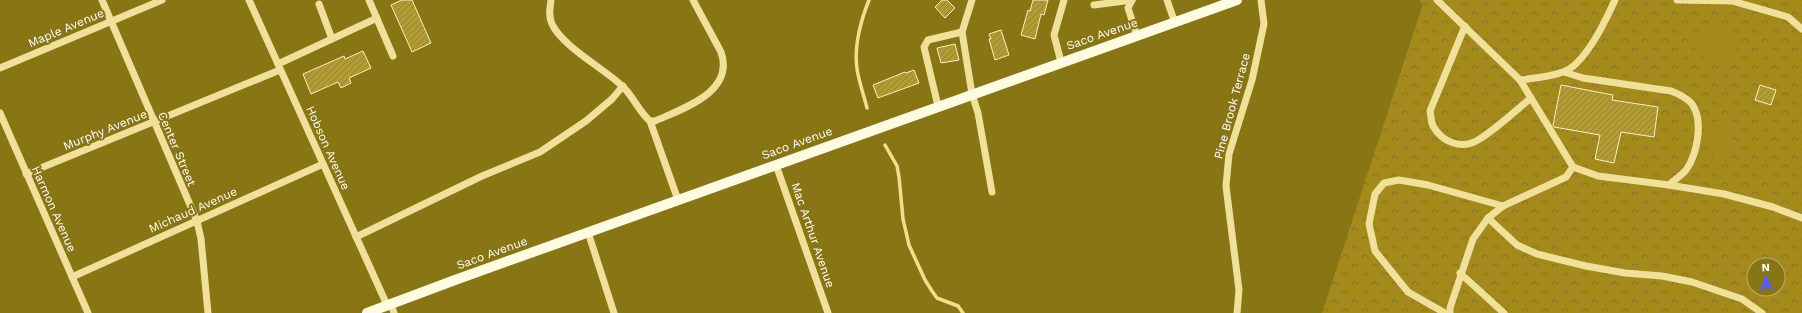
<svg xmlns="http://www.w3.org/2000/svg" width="1802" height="313" viewBox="0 0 1802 313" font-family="'Work Sans',sans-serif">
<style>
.forest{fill:url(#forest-crowns);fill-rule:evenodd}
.pitch{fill:#a38a1b}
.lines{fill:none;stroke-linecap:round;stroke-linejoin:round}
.stream{stroke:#f3df8b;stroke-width:3.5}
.building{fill:url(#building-hatch);stroke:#fbf0bf}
.minor{stroke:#f0e099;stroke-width:7}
.major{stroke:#fffbe2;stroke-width:10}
.labels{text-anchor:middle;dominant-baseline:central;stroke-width:4;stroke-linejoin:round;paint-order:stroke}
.street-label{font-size:12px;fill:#fff;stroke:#887513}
</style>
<defs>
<pattern id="forest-crowns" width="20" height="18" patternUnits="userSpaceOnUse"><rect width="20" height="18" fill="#a38a1b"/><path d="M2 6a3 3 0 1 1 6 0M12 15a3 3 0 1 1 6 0" fill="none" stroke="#85742c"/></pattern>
<pattern id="building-hatch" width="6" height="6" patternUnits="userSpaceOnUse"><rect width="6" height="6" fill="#b19b37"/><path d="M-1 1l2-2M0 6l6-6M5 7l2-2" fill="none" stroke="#93833d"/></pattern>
</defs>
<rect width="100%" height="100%" fill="#887513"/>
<path class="forest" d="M 1420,0 L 1802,0 L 1802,313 L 1322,313 L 1422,7 ZM 1754,265 L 1778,265 L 1778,289 L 1754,289 Z"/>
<g class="pitch">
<polygon points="1711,24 1740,42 1723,69 1694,51"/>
<polygon points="1726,119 1736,153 1714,160 1704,125"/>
</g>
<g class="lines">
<g class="stream">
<path d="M 867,108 C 864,96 859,82 857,69 C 854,47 861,20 869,0"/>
<polyline points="885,145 897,166 899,177 903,219 909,245 925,280 932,291 937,298 958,306 963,313"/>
</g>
</g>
<g class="building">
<polygon points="402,0 412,0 431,43 412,52 391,5"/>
<polygon points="942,0 947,0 955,8 945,18 935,7"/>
<polygon points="1033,0 1048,0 1044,15 1041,14 1035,39 1021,35 1028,10 1030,11"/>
<polygon points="1001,30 1009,55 995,60 989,39 991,39 989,34"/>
<polygon points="955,44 959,60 941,63 937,48"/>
<polygon points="363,51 371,68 349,78 351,83 341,88 338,82 311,94 303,74 344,56 345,59"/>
<polygon points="914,70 919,83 878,98 873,85 905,72 906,73"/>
<polygon points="1561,85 1613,95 1612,100 1658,107 1654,137 1621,132 1614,163 1595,159 1600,135 1554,127 1553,125"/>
<polygon points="1760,85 1776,90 1771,105 1755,100"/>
</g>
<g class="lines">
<g class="minor">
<polyline points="102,0 197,221 201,239 208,313"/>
<polyline points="249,0 387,305"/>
<polyline points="369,0 393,56"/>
<path d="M 551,0 C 550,8 548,16 552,24 C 562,46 603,68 621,85 C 633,95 638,111 650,121 L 655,121 C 684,108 735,92 721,52 L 693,0"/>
<polyline points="1132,0 1128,8 1137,36"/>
<polyline points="1167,0 1175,23"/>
<path d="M 1437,0 L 1520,80 C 1534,78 1550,77 1563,72 C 1585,65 1606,20 1615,0"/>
<polyline points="1677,0 1732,1 1788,17 1802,29"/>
<polyline points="319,4 332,39"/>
<polyline points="1094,5 1132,0"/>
<path d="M 1465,26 L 1430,111 C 1431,116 1431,122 1433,126 C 1442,142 1461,150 1478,140 C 1495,130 1515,111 1531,98"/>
<polyline points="962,32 972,94 978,113 992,192"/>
<polyline points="1061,62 1054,35 1064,0"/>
<polyline points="278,64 377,18"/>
<polyline points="0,68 162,0"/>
<path d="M 1564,72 L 1583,78 L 1671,91 C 1679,94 1686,97 1692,104 C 1704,121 1697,155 1686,170 C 1681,176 1674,180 1669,185"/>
<polyline points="938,106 924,47 928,40 962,32 972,0"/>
<polyline points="0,113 88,313"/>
<polyline points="650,121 678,200"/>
<polyline points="776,165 828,313"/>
<polyline points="1573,167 1598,176 1669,185 1724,194 1773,207 1802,218"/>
<polyline points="26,174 280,70"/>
<polyline points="1488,218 1517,245 1537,254 1586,266 1625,273 1662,276 1692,282 1742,299 1762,313"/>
<polyline points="588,232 614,313"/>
<polyline points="356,237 482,176 540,152 586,121 612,99 623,86"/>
<polyline points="1460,273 1504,313"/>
<polyline points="72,277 323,164"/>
<polyline points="391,304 394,313"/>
<polyline points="1237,313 1239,290 1226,186 1229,154 1252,80 1264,24 1261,0"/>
<polyline points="1445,313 1408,292 1375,251 1369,224 1375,194 1384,183 1399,180 1428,185 1503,206"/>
<polyline points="1450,313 1450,308 1473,239 1488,218 1503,206 1566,177 1573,167 1520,80"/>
</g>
<polyline class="major" points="367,313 455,280 1237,0"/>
</g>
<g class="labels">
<g class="street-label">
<text transform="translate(66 28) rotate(-23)">Maple Avenue</text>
<text transform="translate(1102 34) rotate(-19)">Saco Avenue</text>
<text transform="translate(1232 106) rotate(-75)">Pine Brook Terrace</text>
<text transform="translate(105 130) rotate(-22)">Murphy Avenue</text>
<text transform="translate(797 143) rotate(-20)">Saco Avenue</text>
<text transform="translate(328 148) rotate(66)">Hobson Avenue</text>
<text transform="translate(177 149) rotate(67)">Center Street</text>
<text transform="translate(54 209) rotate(66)">Harmon Avenue</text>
<text transform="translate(193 210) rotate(-24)">Michaud Avenue</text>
<text transform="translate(813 235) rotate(71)">Mac Arthur Avenue</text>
<text transform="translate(492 253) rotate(-20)">Saco Avenue</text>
</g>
</g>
<g transform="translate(1766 277) rotate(358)"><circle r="19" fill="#887513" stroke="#b8ac71"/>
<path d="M0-3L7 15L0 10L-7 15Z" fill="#585bff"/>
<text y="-6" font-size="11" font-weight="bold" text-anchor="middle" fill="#ffffff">N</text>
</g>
</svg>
